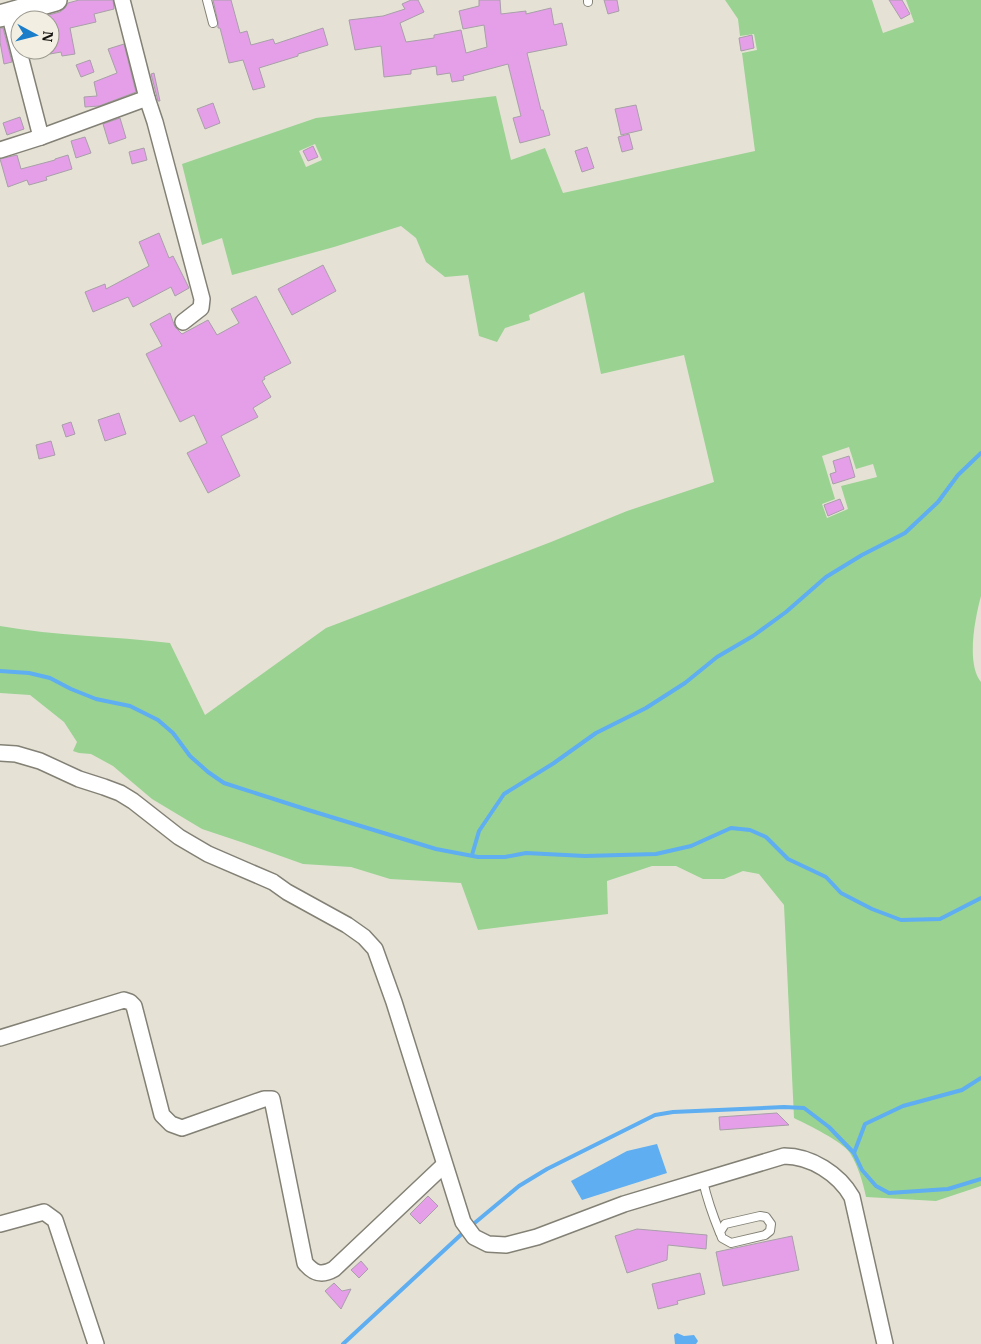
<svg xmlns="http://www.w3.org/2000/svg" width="981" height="1344" viewBox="0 0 981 1344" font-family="'IBM Plex Serif',serif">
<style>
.green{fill:#9ad292;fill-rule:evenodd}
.water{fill:#5eaef1}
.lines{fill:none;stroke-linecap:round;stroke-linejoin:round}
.stream{stroke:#5eaef1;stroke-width:4}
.building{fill:#e49fe8;stroke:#a89fa8}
.lane-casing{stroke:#838075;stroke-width:10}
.street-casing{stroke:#838075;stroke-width:18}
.secondary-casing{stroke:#838075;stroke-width:24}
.lane{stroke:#fff;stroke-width:8}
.street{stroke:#fff;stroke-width:15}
.secondary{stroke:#fff;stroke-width:21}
</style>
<rect width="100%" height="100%" fill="#e5e2d5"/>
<path class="green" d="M 725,0 L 872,0 L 883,33 L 914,22 L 906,0 L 981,0 L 981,596 C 975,618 966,664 981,682 L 981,1186 L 936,1201 L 866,1197 C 863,1182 858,1166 850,1153 C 842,1141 808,1125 794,1118 L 784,905 L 759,874 L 743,871 L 724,879 L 703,879 L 676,866 L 652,866 L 607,881 L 608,914 L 478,930 L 461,883 L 390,879 L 351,867 L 303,864 L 244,843 L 202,829 L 152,799 L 113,766 L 91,754 L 79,753 L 73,751 L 77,742 L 64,722 L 30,695 L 0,693 L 0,626 C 56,636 113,636 170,643 L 205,715 L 326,628 L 551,542 L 627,511 L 714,482 L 684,355 L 601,374 L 584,292 L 529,315 L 530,320 L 505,328 L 497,342 L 479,336 L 468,275 L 445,277 L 426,262 L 416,238 L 401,226 L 334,247 L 232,275 L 222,238 L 202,245 L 182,164 L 316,118 L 496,96 L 511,160 L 545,148 L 563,193 L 755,151 L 742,53 L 757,50 L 754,34 L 740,36 L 738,19 ZM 315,144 L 322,160 L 306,167 L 299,151 ZM 849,447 L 856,469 L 873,464 L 877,477 L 841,486 L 848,509 L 827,518 L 822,504 L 835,499 L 822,456 Z"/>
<g class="water">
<polygon points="657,1144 667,1173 582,1200 571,1181 627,1151"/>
<polygon points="677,1333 684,1336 694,1335 698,1341 696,1344 675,1344 674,1335"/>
</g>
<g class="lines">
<g class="stream">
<polyline points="0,671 29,673 50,678 71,689 96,699 130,706 158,720 173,733 190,756 208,772 224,783 305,809 436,849 478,857 505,857 526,853 585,856 656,854 691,846 731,828 750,830 766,837 788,859 826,877 841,893 872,909 901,920 940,919 981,898"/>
<polyline points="472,855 479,831 504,794 554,763 596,733 646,708 685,683 717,657 753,636 786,612 826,577 862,555 905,533 938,502 958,475 981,453"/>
<polyline points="854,1153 865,1124 903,1106 962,1090 981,1078"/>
<polyline points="471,1226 519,1186 547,1169 655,1115 673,1112 784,1107 804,1108 829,1127 854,1153 862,1170 876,1186 889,1193 948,1189 981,1179"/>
<polyline points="343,1344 466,1230"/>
</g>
</g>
<g class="building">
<polygon points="79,0 113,0 114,9 94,14 96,22 70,28 75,54 62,56 61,52 50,54 50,20 46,20 45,16 60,12 65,8 68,3"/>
<polygon points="213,0 231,0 240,33 247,31 251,45 273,39 275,44 323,28 328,45 298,54 298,56 259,68 265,87 253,90 243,60 229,63 220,28 218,28 218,22"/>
<polygon points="411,0 418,0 424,12 400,23 406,42 434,38 434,35 461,30 466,53 487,47 484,25 463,29 459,11 479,6 479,0 500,0 501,14 526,11 526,14 551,8 554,25 562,23 567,45 527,53 541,110 543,110 550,135 520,143 513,118 521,116 508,64 463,76 464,80 452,82 450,73 437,75 436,66 411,70 411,74 384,77 381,46 355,50 349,20 383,16 405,9 402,4"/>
<polygon points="604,0 617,0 619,11 608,14"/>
<polygon points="889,0 902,0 910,14 901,19"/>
<polygon points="0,28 3,28 12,62 4,64 0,42"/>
<polygon points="752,35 754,48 741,51 739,38"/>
<polygon points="124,44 136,92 99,106 85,107 84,97 97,96 94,82 117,73 108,49"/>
<polygon points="28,50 40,50 41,55 30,57"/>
<polygon points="90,60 94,72 81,77 76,65"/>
<polygon points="154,73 160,101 158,101 151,74"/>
<polygon points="213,103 220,123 205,129 197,109"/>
<polygon points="636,105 642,130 621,135 615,109"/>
<polygon points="20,117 24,129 7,135 3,123"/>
<polygon points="120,118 126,138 109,144 103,124"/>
<polygon points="629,134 633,149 622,152 618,137"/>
<polygon points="85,137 91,153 76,158 71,141"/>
<polygon points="313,146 318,157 308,161 303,151"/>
<polygon points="587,147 594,168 582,172 575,151"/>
<polygon points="144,148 147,160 132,164 129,152"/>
<polygon points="17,155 21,169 55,160 55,159 68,155 72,169 46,177 47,180 29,185 27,180 8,187 0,159"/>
<polygon points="159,233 169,258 173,256 189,288 175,296 171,287 133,307 128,297 93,312 85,292 105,284 106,289 149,266 139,242"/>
<polygon points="323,265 336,291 292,315 278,289"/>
<polygon points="256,296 291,363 264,377 265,379 262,381 271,397 253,408 258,417 221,436 240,476 208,493 187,453 207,443 194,415 180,422 146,354 162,346 150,324 170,313 175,327 182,334 208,320 217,335 239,323 231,309"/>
<polygon points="119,413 126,434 105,441 98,420"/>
<polygon points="71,422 75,434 66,437 62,425"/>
<polygon points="51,441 55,455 39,459 36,445"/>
<polygon points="849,456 855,477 833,484 830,474 836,472 833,461"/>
<polygon points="840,499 844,509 828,516 824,505"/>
<polygon points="777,1113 789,1125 720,1130 719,1117"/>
<polygon points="428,1196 438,1206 420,1224 410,1214"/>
<polygon points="637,1229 707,1235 706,1249 668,1245 667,1260 627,1273 615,1236"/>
<polygon points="792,1236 799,1270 723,1286 716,1252"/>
<polygon points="361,1261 368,1269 359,1278 351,1270"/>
<polygon points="700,1273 705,1294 677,1301 678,1304 658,1309 652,1284"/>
<polygon points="334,1283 342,1291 351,1289 341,1309 325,1291"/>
</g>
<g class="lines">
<g class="lane-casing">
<g id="lane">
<polyline points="207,0 213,23"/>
<polyline points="588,0 588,2"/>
<path d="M 703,1181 C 707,1199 713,1216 720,1233"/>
<polygon points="760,1216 766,1217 771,1224 770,1231 765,1235 731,1243 722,1238 720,1232 725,1224"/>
</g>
</g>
<g class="street-casing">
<g id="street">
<polyline points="9,13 41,137"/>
<polyline points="147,98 155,122 202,299 201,308 183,322"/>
<polyline points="0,150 41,137 147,98 122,0"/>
<path d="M 0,753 L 16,754 L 40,761 L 79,779 L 104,787 L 120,793 L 133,801 L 179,837 L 208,854 L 273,882 L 287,892 L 347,925 L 364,937 L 375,949 L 394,1002 L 463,1222 L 474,1237 L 488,1244 L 506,1245 L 537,1237 L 624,1204 L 784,1156 C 811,1156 839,1174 852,1197 L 885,1344"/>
<path d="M 0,1038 L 124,1000 L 130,1002 L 134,1006 L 162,1115 L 171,1124 L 182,1128 L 264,1099 L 272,1099 L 305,1263 C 314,1274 322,1276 334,1269 L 444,1165"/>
<polyline points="0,1224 44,1212 55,1220 96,1344"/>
</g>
</g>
<g class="secondary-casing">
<polyline id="secondary" points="0,16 56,0"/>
</g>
<use href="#lane" class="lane"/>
<use href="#street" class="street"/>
<use href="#secondary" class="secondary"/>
</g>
<g transform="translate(35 35) rotate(97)"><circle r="24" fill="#f2efe2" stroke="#99978d"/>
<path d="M0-4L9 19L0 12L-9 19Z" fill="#1a7dc9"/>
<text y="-8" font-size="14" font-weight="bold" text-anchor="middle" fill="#13120e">N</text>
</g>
</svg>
